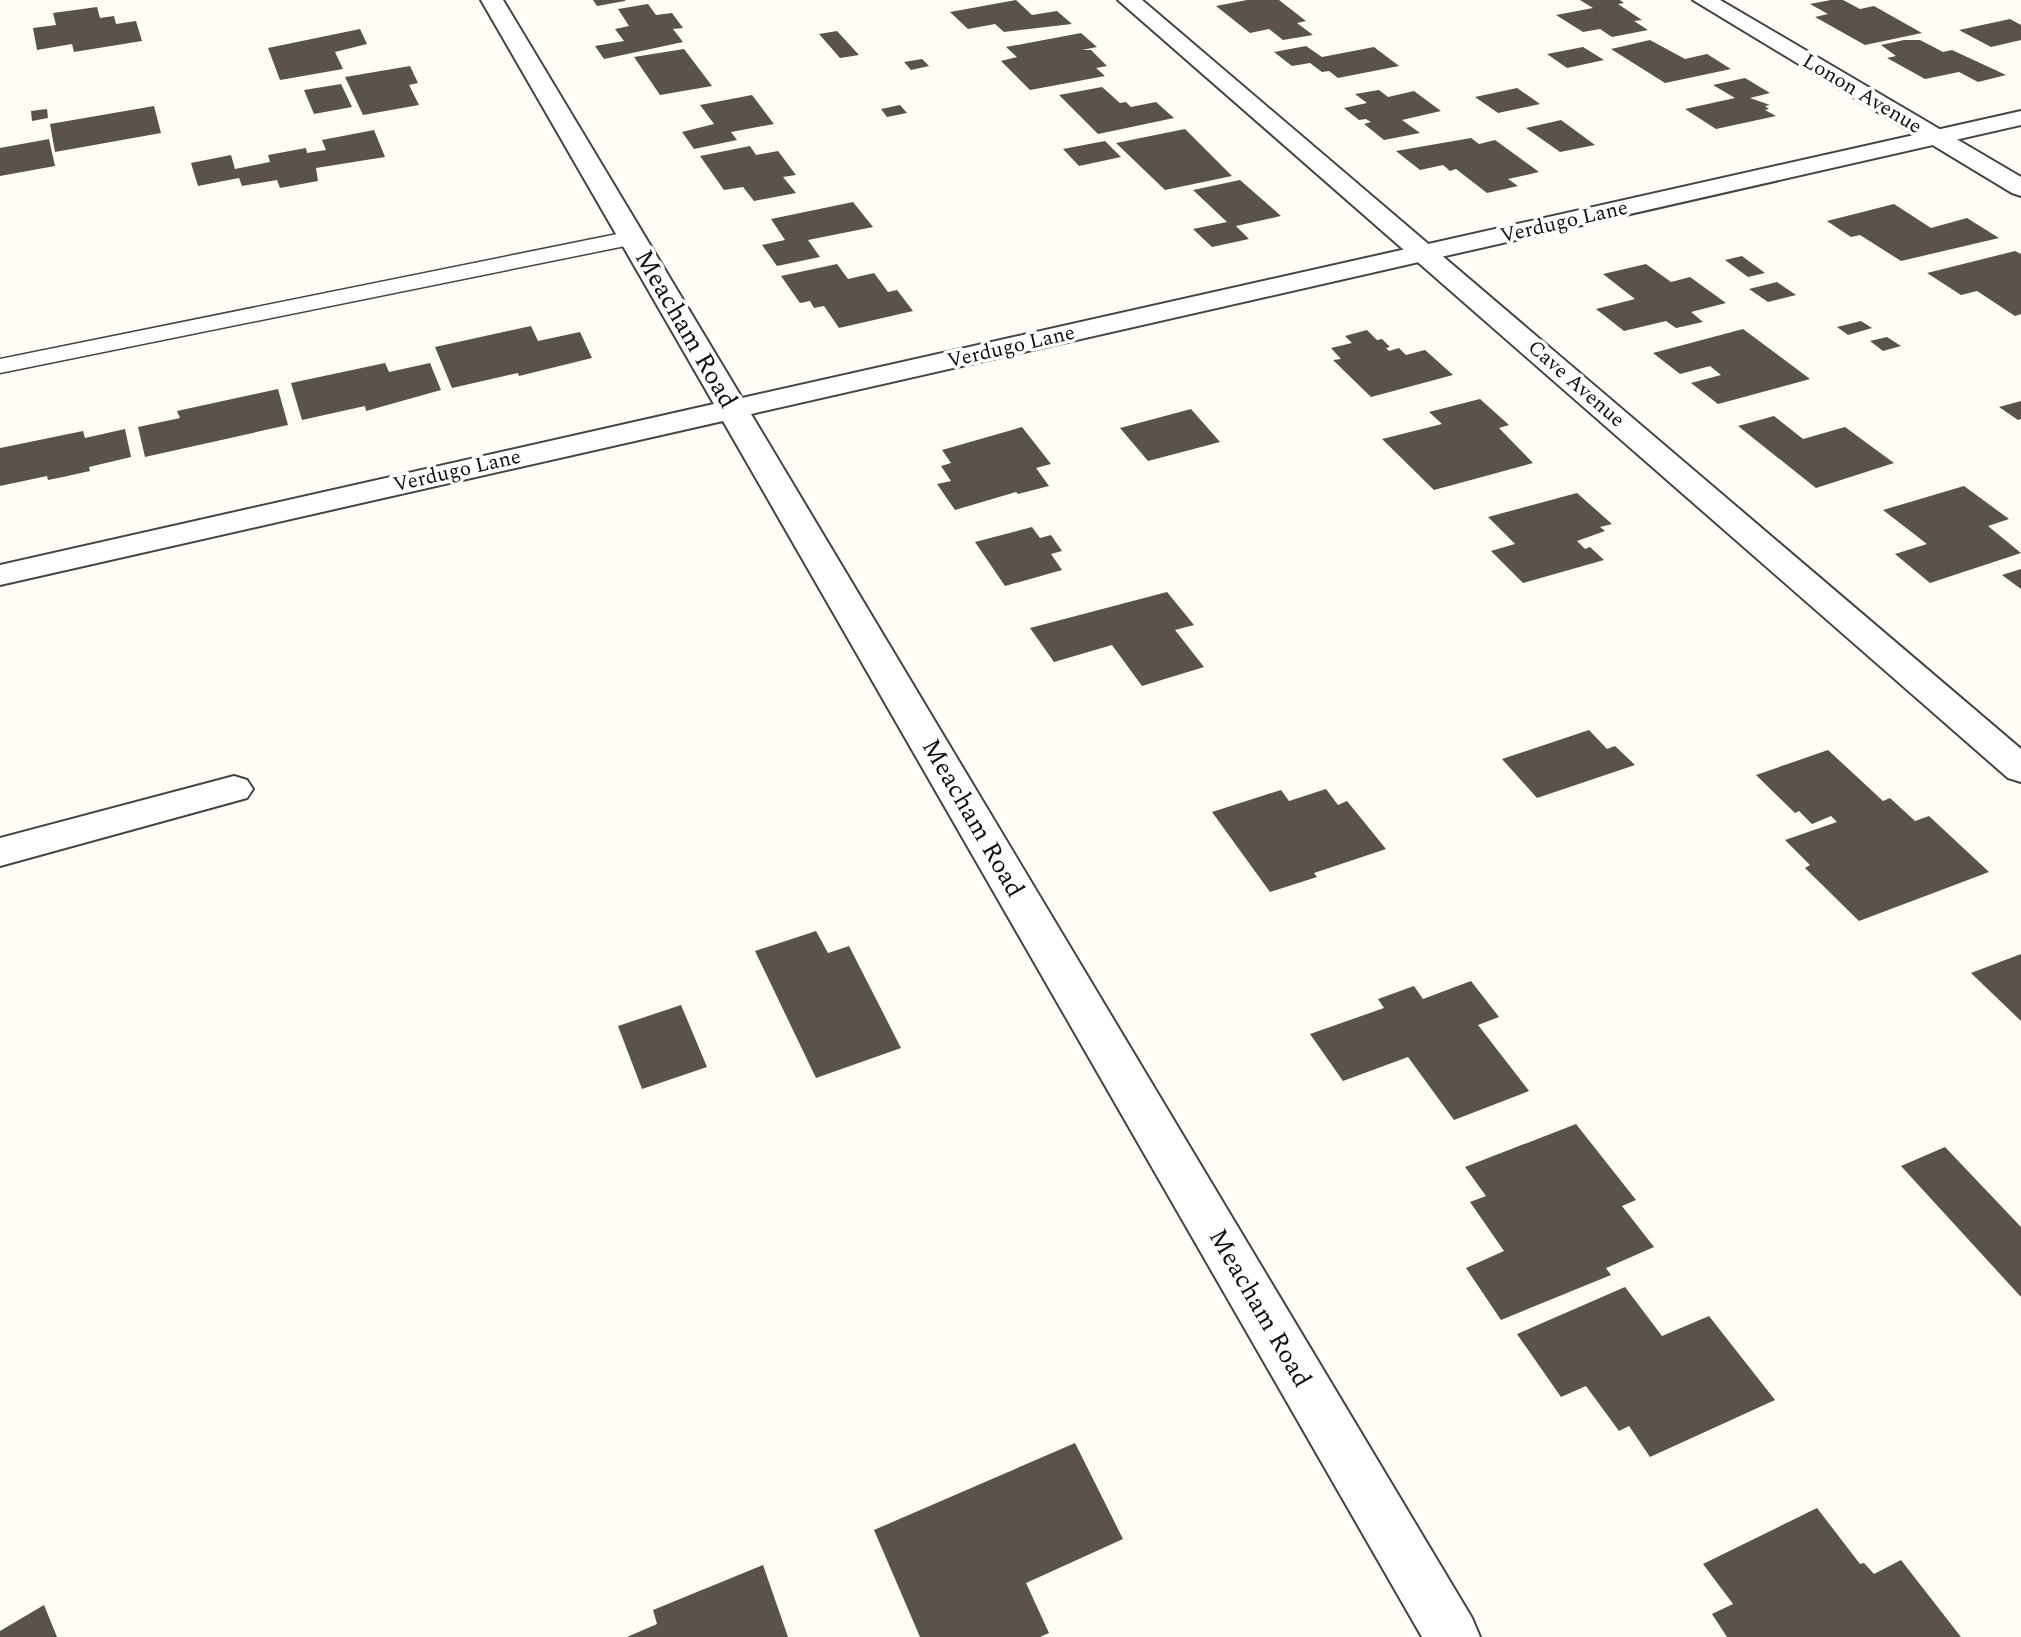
<svg xmlns="http://www.w3.org/2000/svg" width="2021" height="1637" viewBox="0 0 2021 1637" font-family="Spectral,serif">
<style>
.building{fill:#5a524d}
.lines{fill:none;stroke-linecap:round;stroke-linejoin:round}
.service-casing{stroke:#444;stroke-width:3}
.minor-casing{stroke:#444;stroke-width:4}
.tertiary-casing{stroke:#444;stroke-width:4}
.service{fill:#fff;fill-rule:evenodd}
.minor{fill:#fff;fill-rule:evenodd}
.tertiary{fill:#fff;fill-rule:evenodd}
.labels{text-anchor:middle;dominant-baseline:central;stroke-width:7;stroke-linejoin:round;paint-order:stroke}
.far-street-label{font-size:21px;fill:#111;stroke:#fff}
.street-label{font-size:26px;fill:#111;stroke:#fff}
</style>
<rect width="100%" height="100%" fill="#fffdf5"/>
<g class="building">
<polygon points="593,0 625,0 625,1 597,6"/>
<polygon points="1016,0 1032,15 1057,11 1072,24 1004,32 995,24 968,29 950,12"/>
<polygon points="1247,0 1279,0 1306,21 1297,23 1313,35 1283,40 1269,29 1250,33 1216,6"/>
<polygon points="1580,0 1620,0 1624,3 1618,4 1642,20 1634,21 1648,30 1612,37 1600,29 1583,32 1556,15 1593,8"/>
<polygon points="1831,0 1843,0 1860,9 1874,6 1922,33 1865,45 1815,17 1828,14 1810,4"/>
<polygon points="648,4 656,15 672,13 683,28 673,29 683,42 604,59 595,46 624,41 615,29 629,26 618,9"/>
<polygon points="97,7 100,18 114,16 116,24 136,21 142,41 74,52 72,44 37,50 33,28 56,25 53,13"/>
<polygon points="2010,19 2021,25 2021,40 1991,47 1959,30"/>
<polygon points="360,29 367,44 335,52 343,69 280,80 268,48"/>
<polygon points="837,31 859,55 840,58 819,34"/>
<polygon points="1081,33 1097,47 1082,50 1091,50 1107,66 1096,68 1105,76 1030,90 1001,61 1017,57 1006,47"/>
<polygon points="1650,40 1685,59 1707,54 1731,69 1665,83 1611,49"/>
<polygon points="1904,40 1920,40 1943,52 1952,50 2006,75 1978,82 1959,72 1925,79 1887,58 1896,56 1881,45"/>
<polygon points="1306,46 1322,57 1374,47 1399,66 1338,78 1329,71 1322,72 1310,63 1292,66 1274,52"/>
<polygon points="1583,47 1604,60 1567,68 1547,54"/>
<polygon points="684,49 712,86 660,95 634,57"/>
<polygon points="922,59 929,66 911,70 904,62"/>
<polygon points="410,66 418,83 409,85 419,105 363,115 345,77"/>
<polygon points="1745,78 1770,93 1750,98 1770,105 1765,106 1769,109 1765,110 1776,116 1716,129 1685,109 1735,98 1713,85"/>
<polygon points="341,84 352,107 314,114 304,90"/>
<polygon points="1102,87 1120,103 1126,102 1131,107 1156,102 1174,118 1098,134 1059,95"/>
<polygon points="1517,88 1540,104 1498,113 1475,97"/>
<polygon points="1379,90 1388,97 1414,91 1441,111 1402,120 1420,133 1384,140 1364,124 1371,122 1366,119 1359,120 1344,108 1367,103 1355,94"/>
<polygon points="752,95 774,124 731,132 737,140 694,149 682,132 714,124 700,105"/>
<polygon points="900,105 907,113 887,117 881,109"/>
<polygon points="154,106 161,133 55,152 50,124"/>
<polygon points="47,109 48,118 32,121 31,111"/>
<polygon points="1561,120 1595,145 1560,152 1526,128"/>
<polygon points="1185,129 1232,176 1165,190 1116,143"/>
<polygon points="374,130 385,157 316,168 318,181 280,188 277,180 242,186 239,178 198,186 191,163 231,155 235,169 270,162 268,155 306,148 307,153 326,150 322,140"/>
<polygon points="1471,138 1479,144 1495,140 1539,172 1508,179 1518,186 1487,193 1456,169 1450,171 1443,165 1420,170 1396,151"/>
<polygon points="49,139 55,166 0,176 0,148"/>
<polygon points="1105,141 1121,157 1079,166 1063,149"/>
<polygon points="750,146 756,155 778,151 796,175 783,177 796,193 754,201 743,187 724,190 700,156"/>
<polygon points="1240,180 1281,216 1236,226 1249,239 1212,247 1193,229 1227,222 1193,190"/>
<polygon points="853,202 873,227 808,240 820,257 777,266 762,245 785,240 771,219"/>
<polygon points="1894,204 1931,228 1967,218 1999,238 1901,261 1860,235 1851,237 1827,221"/>
<polygon points="2015,251 2021,254 2021,314 2015,316 1977,291 1961,295 1927,273"/>
<polygon points="1742,256 1765,273 1748,277 1725,260"/>
<polygon points="837,264 848,279 874,273 888,292 897,290 913,311 839,328 824,306 814,308 810,301 800,303 781,276"/>
<polygon points="1646,264 1671,282 1690,277 1726,303 1691,312 1703,322 1676,328 1666,321 1624,331 1596,309 1635,299 1603,274"/>
<polygon points="1777,282 1796,295 1768,302 1749,289"/>
<polygon points="1861,321 1872,328 1848,335 1837,327"/>
<polygon points="531,326 538,341 580,332 592,358 519,376 518,373 452,388 435,347"/>
<polygon points="1743,329 1810,379 1718,404 1691,383 1721,375 1710,366 1680,374 1653,353"/>
<polygon points="1367,330 1377,340 1382,339 1390,347 1386,348 1389,351 1399,348 1406,355 1425,350 1453,375 1371,397 1333,360 1341,359 1331,348 1352,343 1345,336"/>
<polygon points="1887,337 1901,346 1883,351 1870,341"/>
<polygon points="385,363 389,372 430,363 441,390 366,411 365,406 302,420 291,383"/>
<polygon points="278,389 288,425 145,457 138,427 180,418 177,411"/>
<polygon points="1480,399 1509,425 1499,428 1533,463 1434,490 1382,439 1442,424 1429,412"/>
<polygon points="2021,401 2021,419 2018,420 1999,407"/>
<polygon points="1191,409 1220,442 1148,461 1120,428"/>
<polygon points="1774,416 1803,439 1845,427 1894,463 1816,488 1738,426"/>
<polygon points="1022,427 1051,464 1036,468 1049,486 1018,494 1016,492 955,510 937,484 951,481 941,466 951,463 942,450"/>
<polygon points="125,429 131,457 89,467 90,471 63,477 48,480 47,476 0,486 0,448 83,431 85,438"/>
<polygon points="1964,486 2009,519 1988,526 2021,553 1930,583 1895,554 1927,544 1883,510"/>
<polygon points="1577,493 1612,524 1600,527 1605,531 1577,541 1585,549 1590,547 1604,560 1523,583 1491,551 1515,544 1488,517"/>
<polygon points="1032,527 1040,538 1051,535 1062,551 1051,554 1062,570 1005,586 975,542"/>
<polygon points="2021,569 2021,589 2002,575"/>
<polygon points="1167,592 1194,625 1175,630 1204,667 1142,686 1112,645 1054,662 1030,628"/>
<polygon points="1589,730 1607,749 1615,746 1635,765 1537,798 1502,759"/>
<polygon points="1828,750 1883,801 1890,798 1915,821 1929,816 1989,872 1859,921 1805,868 1810,865 1785,840 1837,822 1831,816 1812,824 1799,811 1795,813 1756,775"/>
<polygon points="1326,789 1338,805 1347,801 1386,849 1314,873 1317,877 1270,892 1212,812 1281,790 1289,801"/>
<polygon points="816,931 828,953 849,946 901,1048 816,1078 755,951"/>
<polygon points="2021,954 2021,1021 1971,973"/>
<polygon points="1471,981 1499,1017 1478,1025 1529,1091 1454,1120 1408,1057 1343,1081 1310,1034 1384,1008 1378,999 1414,986 1423,999"/>
<polygon points="681,1005 707,1067 642,1089 618,1026"/>
<polygon points="1576,1124 1636,1200 1622,1206 1654,1247 1606,1268 1611,1275 1501,1320 1466,1268 1504,1251 1470,1202 1486,1196 1465,1167"/>
<polygon points="1945,1147 2021,1227 2021,1297 1901,1166"/>
<polygon points="1625,1287 1662,1336 1709,1316 1775,1400 1650,1457 1629,1426 1619,1431 1586,1386 1561,1397 1517,1334"/>
<polygon points="1075,1443 1123,1539 1026,1583 1049,1633 1040,1637 920,1637 874,1530"/>
<polygon points="1817,1508 1860,1564 1864,1563 1874,1574 1901,1560 1961,1637 1727,1637 1712,1614 1733,1604 1703,1564"/>
<polygon points="763,1565 788,1637 627,1637 657,1624 653,1610"/>
<polygon points="44,1605 57,1637 0,1637 0,1631"/>
</g>
<g class="lines">
<g class="service-casing">
<polygon id="service" points="632,231 643,238 640,243 0,373 0,359"/>
</g>
<g class="minor-casing">
<g id="minor">
<polygon points="1118,0 1142,0 2021,749 2021,782 2008,778"/>
<polygon points="1693,0 1720,0 2021,177 2021,196 2012,193"/>
<polygon points="234,776 247,780 253,789 247,798 0,866 0,838"/>
</g>
</g>
<g class="tertiary-casing">
<polygon id="tertiary" points="481,0 503,0 742,398 2021,111 2021,125 751,414 1472,1618 1480,1637 1422,1637 723,421 0,585 0,565 714,404"/>
</g>
<use href="#service" class="service"/>
<use href="#minor" class="minor"/>
<use href="#tertiary" class="tertiary"/>
</g>
<g class="labels">
<g class="far-street-label">
<text transform="translate(1862 94) rotate(31)">Lonon Avenue</text>
<text transform="translate(1564 222) rotate(-13)">Verdugo Lane</text>
<text transform="translate(1011 347) rotate(-13)">Verdugo Lane</text>
<text transform="translate(1576 384) rotate(41)">Cave Avenue</text>
<text transform="translate(457 471) rotate(-13)">Verdugo Lane</text>
</g>
<g class="street-label">
<text transform="translate(686 329) rotate(60)">Meacham Road</text>
<text transform="translate(973 818) rotate(60)">Meacham Road</text>
<text transform="translate(1260 1308) rotate(60)">Meacham Road</text>
</g>
</g>
</svg>
